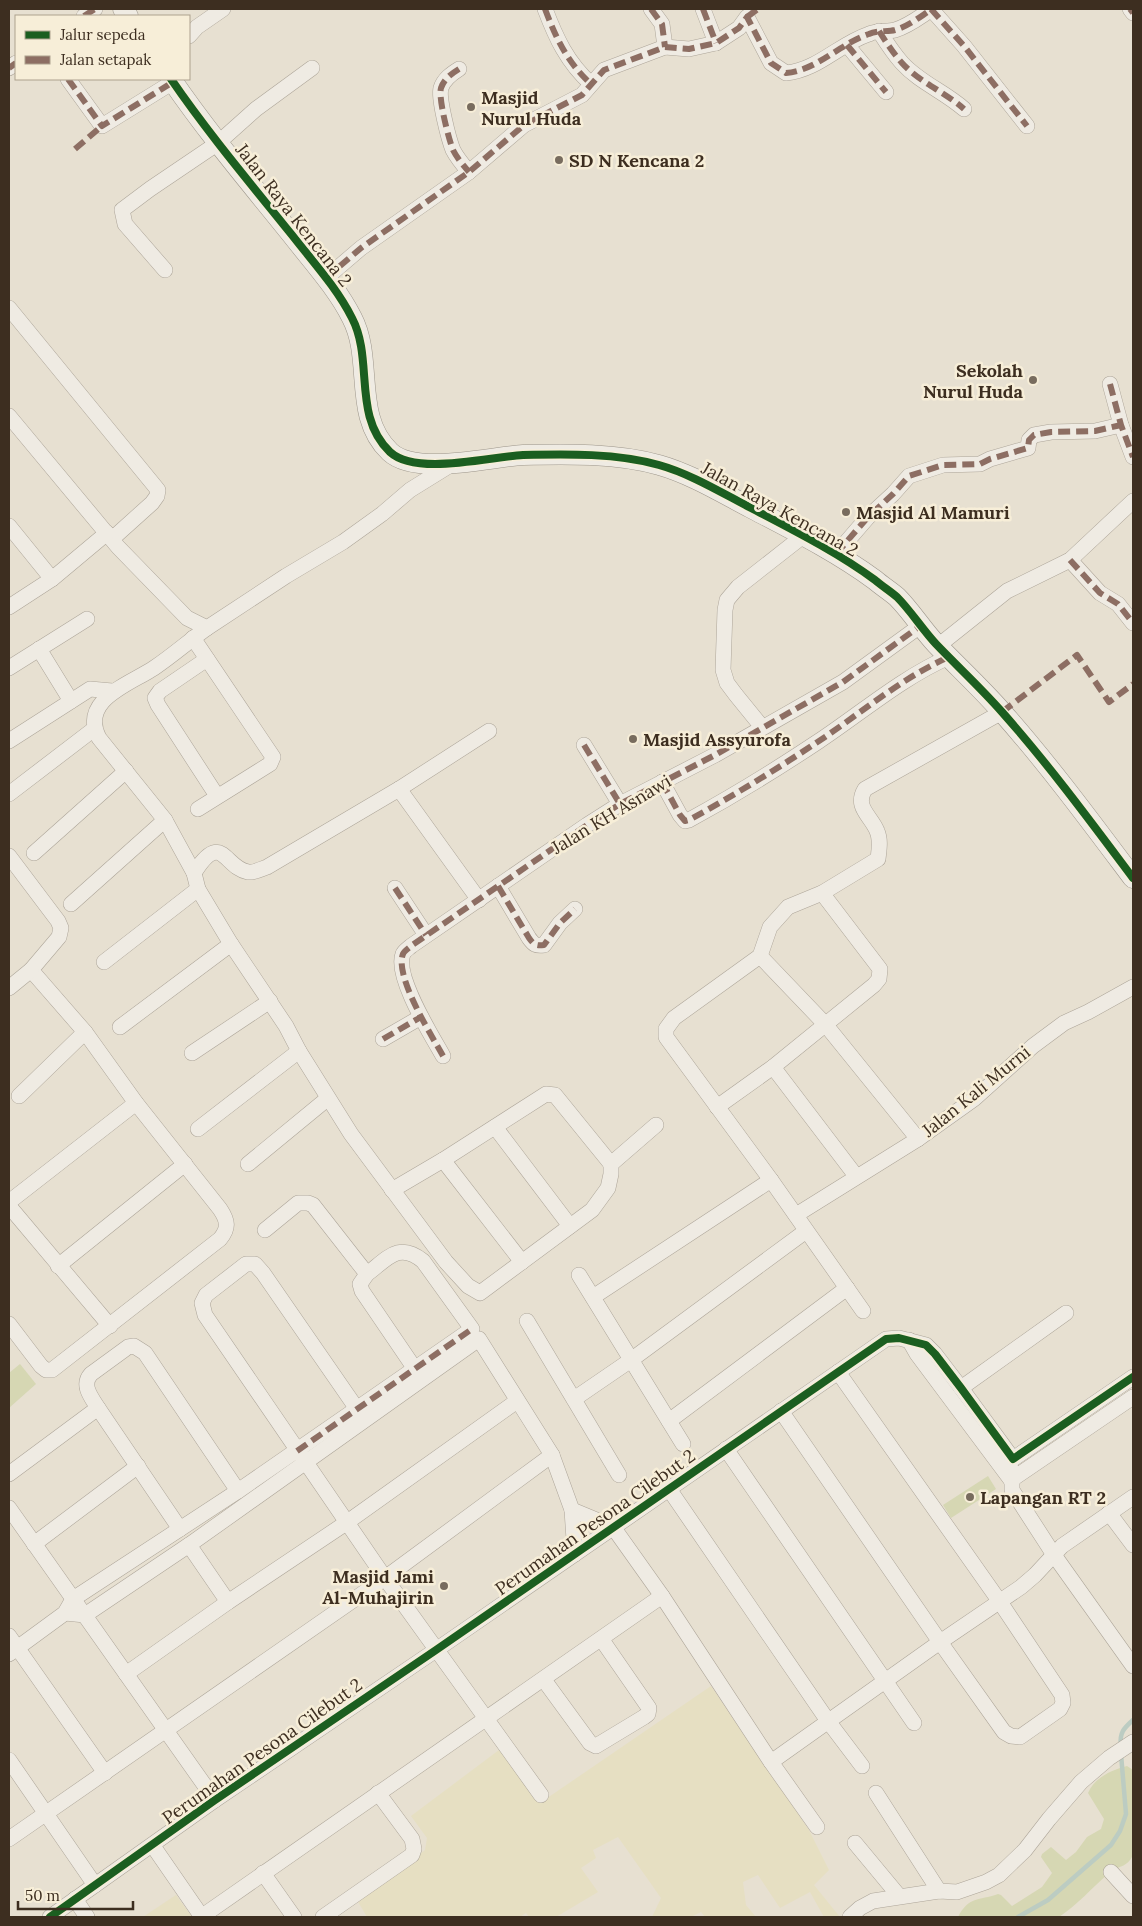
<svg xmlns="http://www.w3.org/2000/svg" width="1142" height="1926" viewBox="0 0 1142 1926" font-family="Lora,serif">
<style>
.farmland{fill:#e6dfc2}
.green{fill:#d6d7b3}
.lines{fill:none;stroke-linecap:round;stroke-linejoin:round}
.stream{stroke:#bcccc2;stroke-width:4.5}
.street-casing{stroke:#ada599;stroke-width:16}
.secondary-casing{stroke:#9c958a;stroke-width:21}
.street{stroke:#efebe3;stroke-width:15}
.secondary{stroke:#efebe3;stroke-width:20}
.quiet{stroke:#8d6e63;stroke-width:6;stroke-dasharray:12 6;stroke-linecap:butt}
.cycleway-casing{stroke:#f7eed8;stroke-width:11}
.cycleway{stroke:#1b5e20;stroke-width:8}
.poi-dot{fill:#786c5e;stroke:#f7eed8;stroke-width:2}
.labels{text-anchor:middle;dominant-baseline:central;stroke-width:5;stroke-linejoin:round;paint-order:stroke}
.poi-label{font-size:18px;font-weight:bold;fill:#3d2e20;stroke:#f7eed8;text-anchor:start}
.street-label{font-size:18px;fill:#3d2e20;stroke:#f7eed8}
</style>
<rect width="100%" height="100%" fill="#e7e0d1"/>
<g class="farmland">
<polygon points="711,1686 809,1830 829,1870 814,1885 840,1917 824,1917 810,1892 780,1908 758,1875 743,1882 746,1905 756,1917 705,1917 701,1912 691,1917 652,1917 661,1898 618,1837 593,1850 596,1858 581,1868 598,1892 556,1917 529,1917 526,1913 520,1917 367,1917 357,1900 382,1884 425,1850 427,1838 411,1816 499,1750 508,1758 540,1803"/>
<polygon points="176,1895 192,1917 143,1917"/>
</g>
<g class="green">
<polygon points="20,1364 36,1384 9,1408 9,1373"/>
<polygon points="988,1476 996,1489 951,1518 943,1505"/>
<path d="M 1127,1766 L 1133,1770 L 1133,1855 C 1127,1868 1119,1865 1109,1873 C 1092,1888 1077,1905 1059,1917 L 958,1917 C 969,1896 978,1901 998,1894 L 1001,1895 L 1012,1906 L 1042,1887 L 1052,1873 L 1041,1857 L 1042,1854 L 1051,1847 L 1066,1860 L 1076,1852 L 1087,1837 L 1101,1829 L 1104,1819 L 1088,1793 C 1095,1777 1112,1770 1127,1766 Z"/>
</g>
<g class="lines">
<g class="stream">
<path d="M 1121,1746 C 1119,1733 1124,1728 1133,1720"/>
<polyline points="1018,1917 1048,1900 1111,1845 1120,1831 1126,1814 1121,1754"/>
</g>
<g class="street-casing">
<g id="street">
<path d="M 545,9 C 556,38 567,62 591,84"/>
<polyline points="651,9 662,24 665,47"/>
<polyline points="703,9 716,43"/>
<polyline points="931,9 964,46 1027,126"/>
<polyline points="1130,9 1133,13"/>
<polyline points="84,16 95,9"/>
<path d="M 879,31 C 886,42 893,53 902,63 C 919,82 945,92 964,109"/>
<polyline points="189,36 197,27 223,9"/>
<polyline points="847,45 886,92"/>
<polyline points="9,68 16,63"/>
<path d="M 459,69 C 451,74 444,79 441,88 C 438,98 449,140 453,150 C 457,158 463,165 469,172"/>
<polyline points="68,79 102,126 173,82"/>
<polyline points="165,270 125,224 122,210 150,189 218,143 256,109 312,68"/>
<path d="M 326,278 L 361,248 L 469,172 L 524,125 L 582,95 L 604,70 L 665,47 L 689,49 L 716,43 L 739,28 L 747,17 L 771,63 L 786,73 C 818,70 839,44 869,34 C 877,30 887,32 895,30 C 909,26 921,16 932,9"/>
<polyline points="9,308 158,490 157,496 152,503 112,539"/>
<polyline points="1110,384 1121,425 1133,457"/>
<polyline points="9,416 118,547 187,618 207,628 286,576 343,542 382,514 410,490 452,464"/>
<polyline points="9,526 52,579"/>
<polyline points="836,554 868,517 893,494 909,476 943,465 980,464 990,459 1028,448 1029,440 1034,435 1051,432 1095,431 1121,425"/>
<polyline points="1070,560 1100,593 1118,604 1133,623"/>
<polyline points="9,607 52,579 107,533"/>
<polyline points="193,638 273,757 270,764 198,809"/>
<polyline points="938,646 1007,591 1070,560 1133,501"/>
<polyline points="39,649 71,701"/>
<polyline points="207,659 160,691 155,698 158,705 217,796"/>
<polyline points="9,668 87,619"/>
<polyline points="762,727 736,695 727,683 723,670 725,610 727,600 738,587 803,536"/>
<polyline points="9,741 90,689 112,691"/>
<polyline points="584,745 620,804"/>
<path d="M 662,782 L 680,815 L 685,821 L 689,820 C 733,796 777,769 819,741 C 861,713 903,677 949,657"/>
<polyline points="399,789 489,731"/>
<polyline points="9,794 94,729"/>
<polyline points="34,853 126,771"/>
<path d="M 9,856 L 58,921 L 61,928 L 59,937 L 31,970 L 85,1032 L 136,1103 L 220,1209 C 228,1221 229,1228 220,1239 L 52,1370 L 46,1370 L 41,1366 L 9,1324"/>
<path d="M 194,873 C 222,829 224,868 248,872 C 254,873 261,869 267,867 L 399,789 L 479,900"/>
<path d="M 498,886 L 529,938 C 534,945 536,946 544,945 L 560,923 L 575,909"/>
<polyline points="395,888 426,935"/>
<polyline points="71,904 165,820"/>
<polyline points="760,956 825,1024 918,1139"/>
<polyline points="104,962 198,889"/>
<polyline points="9,988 31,970"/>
<polyline points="120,1027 231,944"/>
<polyline points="383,1039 421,1017"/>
<polyline points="299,1051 351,1134 446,1262 468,1286 480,1293 592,1210 608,1188 611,1174 611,1164 656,1125"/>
<polyline points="192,1053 270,1001"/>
<path d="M 443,1056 C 432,1036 394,976 403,954 C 404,951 409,948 411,946 L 587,825 L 620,804 L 715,755 L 843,682 L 920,626"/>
<polyline points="773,1067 856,1176"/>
<polyline points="19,1096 85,1032"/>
<polyline points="717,1107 773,1067 874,985 879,979 880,969 822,893"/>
<polyline points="495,1127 570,1226"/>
<path d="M 198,1129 L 299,1051 L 286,1026 L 231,944 L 198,889 L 194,873 L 165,820 L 99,738 C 79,700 130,684 154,668 C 172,656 189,641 207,628"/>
<polyline points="443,1160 522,1262"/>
<polyline points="248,1164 327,1099"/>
<polyline points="392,1190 443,1160 546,1094 555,1095 611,1164"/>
<polyline points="9,1202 136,1103"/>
<polyline points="9,1206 110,1326"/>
<polyline points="796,1215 918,1139 974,1099 1033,1046 1064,1023 1088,1012 1133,987"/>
<polyline points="265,1230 298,1203 308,1203 313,1205 367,1274 360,1284 362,1291 415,1369"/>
<polyline points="58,1266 185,1164"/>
<polyline points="579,1275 683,1444"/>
<polyline points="593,1297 771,1180"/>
<path d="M 863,1311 L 771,1180 L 666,1037 L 666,1029 L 674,1018 L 760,956 L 770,927 L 788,907 L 822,893 L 878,859 C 879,850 881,840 877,831 C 871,816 854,807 865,789 L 1002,712"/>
<polyline points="527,1321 619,1475"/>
<polyline points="909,1340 917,1354 1011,1480 1133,1397"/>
<polyline points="961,1388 1066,1313"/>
<polyline points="574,1399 631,1360 806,1231"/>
<polyline points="357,1409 263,1273 255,1264 246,1264 206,1295 202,1303 205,1315 385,1578 541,1795"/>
<polyline points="781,1411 940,1642 1004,1732 1011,1736 1020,1737 1060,1709 1063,1703 1062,1695 1000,1602 838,1372"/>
<polyline points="669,1421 847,1288"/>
<polyline points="726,1449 914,1723"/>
<polyline points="1012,1470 1012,1490 1054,1555 1133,1666"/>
<polyline points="9,1474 98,1408"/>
<polyline points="669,1489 828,1721 862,1766"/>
<polyline points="9,1508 215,1800"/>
<polyline points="572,1510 613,1527 662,1596 771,1762"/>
<polyline points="1109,1513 1133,1545"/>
<path d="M 180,1529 L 98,1408 C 91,1397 81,1385 91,1374 L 128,1347 L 134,1346 L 145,1353 L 238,1491"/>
<polyline points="34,1544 138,1466"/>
<polyline points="189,1545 228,1602"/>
<polyline points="65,1613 85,1615 189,1545 479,1339 552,1455 572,1510 575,1554"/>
<polyline points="9,1636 105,1773"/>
<path d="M 9,1654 L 65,1613 L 73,1599 L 238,1491 L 472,1329 L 423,1261 C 399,1241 387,1259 367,1274"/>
<polyline points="126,1674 228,1602 346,1523 517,1401"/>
<polyline points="544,1680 590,1743 596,1746 644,1717 648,1714 649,1708 602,1640"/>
<polyline points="9,1760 95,1885"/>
<polyline points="876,1793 939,1891"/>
<polyline points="817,1827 771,1762 940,1642 1021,1587 1035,1575 1062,1546 1133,1497"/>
<polyline points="9,1839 385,1578 552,1455"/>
<polyline points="855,1843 899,1896"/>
<polyline points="153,1846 202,1917"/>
<polyline points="1111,1872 1133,1896"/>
<polyline points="263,1873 294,1917"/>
<polyline points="75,1899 87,1917"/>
<polyline points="50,1917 215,1800 436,1650 886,1339 899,1338 926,1345 935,1354 961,1388 1013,1459 1133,1377"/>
<polyline points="201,1917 662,1596"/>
<polyline points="323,1917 412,1855 414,1849 412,1839 378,1793"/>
<polyline points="850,1917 860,1908 873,1901 939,1891 957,1892 986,1882 999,1875 1025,1850 1049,1819 1081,1782 1109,1758 1133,1742"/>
</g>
</g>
<g class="secondary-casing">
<g id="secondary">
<polyline points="123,9 128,16"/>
<path d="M 171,79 C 208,133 251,184 292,235 C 313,262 337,288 352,318 C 374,360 352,416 390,452 C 416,476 489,457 523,455 C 567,454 617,453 659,465 C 691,474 722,493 751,508 C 793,530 837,552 875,580 C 882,586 890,591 897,597 C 911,611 922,629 936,644 C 958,667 981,688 1002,712 C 1049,765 1091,822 1133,878"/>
</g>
</g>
<use href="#street" class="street"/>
<use href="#secondary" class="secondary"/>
<g class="quiet">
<path d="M 545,9 C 556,38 567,62 591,84"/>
<polyline points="651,9 662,24 665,47"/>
<polyline points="703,9 716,43"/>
<polyline points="931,9 964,46 1027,126"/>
<polyline points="1130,9 1133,13"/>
<polyline points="84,16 95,9"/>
<polyline points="747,17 758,9"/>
<path d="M 879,31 C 886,42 893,53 902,63 C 919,82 945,92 964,109"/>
<polyline points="847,45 886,92"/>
<polyline points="9,68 16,63"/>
<path d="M 459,69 C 451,74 444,79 441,88 C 438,98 449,140 453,150 C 457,158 463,165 469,172"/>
<polyline points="68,79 102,126 173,82"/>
<polyline points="75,149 102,126"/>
<path d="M 326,278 L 361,248 L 469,172 L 524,125 L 582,95 L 604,70 L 665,47 L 689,49 L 716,43 L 739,28 L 747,17 L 771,63 L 786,73 C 818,70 839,44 869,34 C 877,30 887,32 895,30 C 909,26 921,16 932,9"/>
<polyline points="1110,384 1121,425 1133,457"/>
<polyline points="836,554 868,517 893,494 909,476 943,465 980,464 990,459 1028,448 1029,440 1034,435 1051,432 1095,431 1121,425"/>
<polyline points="1070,560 1100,593 1118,604 1133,623"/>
<polyline points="1002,712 1077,655 1109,702 1133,684"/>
<polyline points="584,745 620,804"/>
<path d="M 662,782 L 680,815 L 685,821 L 689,820 C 733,796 777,769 819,741 C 861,713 903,677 949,657"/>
<path d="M 498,886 L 529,938 C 534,945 536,946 544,945 L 560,923 L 575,909"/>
<polyline points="395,888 426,935"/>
<polyline points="383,1039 421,1017"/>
<path d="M 443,1056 C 432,1036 394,976 403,954 C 404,951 409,948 411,946 L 587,825 L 620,804 L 715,755 L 843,682 L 920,626"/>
<polyline points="297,1451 472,1329"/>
</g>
<g class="cycleway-casing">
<g id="cycleway">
<path d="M 171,79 C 208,133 251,184 292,235 C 313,262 337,288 352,318 C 374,360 352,416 390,452 C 416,476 489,457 523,455 C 567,454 617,453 659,465 C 691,474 722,493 751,508 C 793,530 837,552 875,580 C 882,586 890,591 897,597 C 911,611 922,629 936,644 C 958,667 981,688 1002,712 C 1049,765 1091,822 1133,878"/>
<polyline points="50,1917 215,1800 436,1650 886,1339 899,1338 926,1345 935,1354 961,1388 1013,1459 1133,1377"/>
</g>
</g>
<use href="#cycleway" class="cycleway"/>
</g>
<g class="poi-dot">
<circle cx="471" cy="107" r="5"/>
<circle cx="559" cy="160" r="5"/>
<circle cx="1033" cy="380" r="5"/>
<circle cx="846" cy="512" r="5"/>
<circle cx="633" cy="739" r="5"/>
<circle cx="970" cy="1497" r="5"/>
<circle cx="444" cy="1586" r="5"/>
</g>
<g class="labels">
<g class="poi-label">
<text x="481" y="97">Masjid<tspan x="481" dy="21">Nurul Huda</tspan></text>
<text x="569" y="160">SD N Kencana 2</text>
<text x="1023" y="370" text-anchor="end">Sekolah<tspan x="1023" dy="21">Nurul Huda</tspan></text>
<text x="856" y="512">Masjid Al Mamuri</text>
<text x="643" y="739">Masjid Assyurofa</text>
<text x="980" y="1497">Lapangan RT 2</text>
<text x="434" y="1576" text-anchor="end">Masjid Jami<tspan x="434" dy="21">Al-Muhajirin</tspan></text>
</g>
<g class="street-label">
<text transform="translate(294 215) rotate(52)">Jalan Raya Kencana 2</text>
<text transform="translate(780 509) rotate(29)">Jalan Raya Kencana 2</text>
<text transform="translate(611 814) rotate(-31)">Jalan KH Asnawi</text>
<text transform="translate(976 1091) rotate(-39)">Jalan Kali Murni</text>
<text transform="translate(595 1522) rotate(-35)">Perumahan Pesona Cilebut 2</text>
<text transform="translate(262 1751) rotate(-35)">Perumahan Pesona Cilebut 2</text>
</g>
</g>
<rect width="1142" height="1926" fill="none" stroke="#3d2e20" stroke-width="20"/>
<rect x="15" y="15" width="175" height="65" fill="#f7eed8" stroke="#ada18e"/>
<rect x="25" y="31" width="25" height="8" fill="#1b5e20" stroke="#ada18e"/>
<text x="60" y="40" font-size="15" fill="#3d2e20">Jalur sepeda</text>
<rect x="25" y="56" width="25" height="8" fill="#8d6e63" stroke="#ada18e"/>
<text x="60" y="65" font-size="15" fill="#3d2e20">Jalan setapak</text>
<path d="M18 1901v8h115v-8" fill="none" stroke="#3d2e20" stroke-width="2.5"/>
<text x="25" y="1901" font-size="15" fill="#3d2e20" stroke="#f7eed8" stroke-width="4" paint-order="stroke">50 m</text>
</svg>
